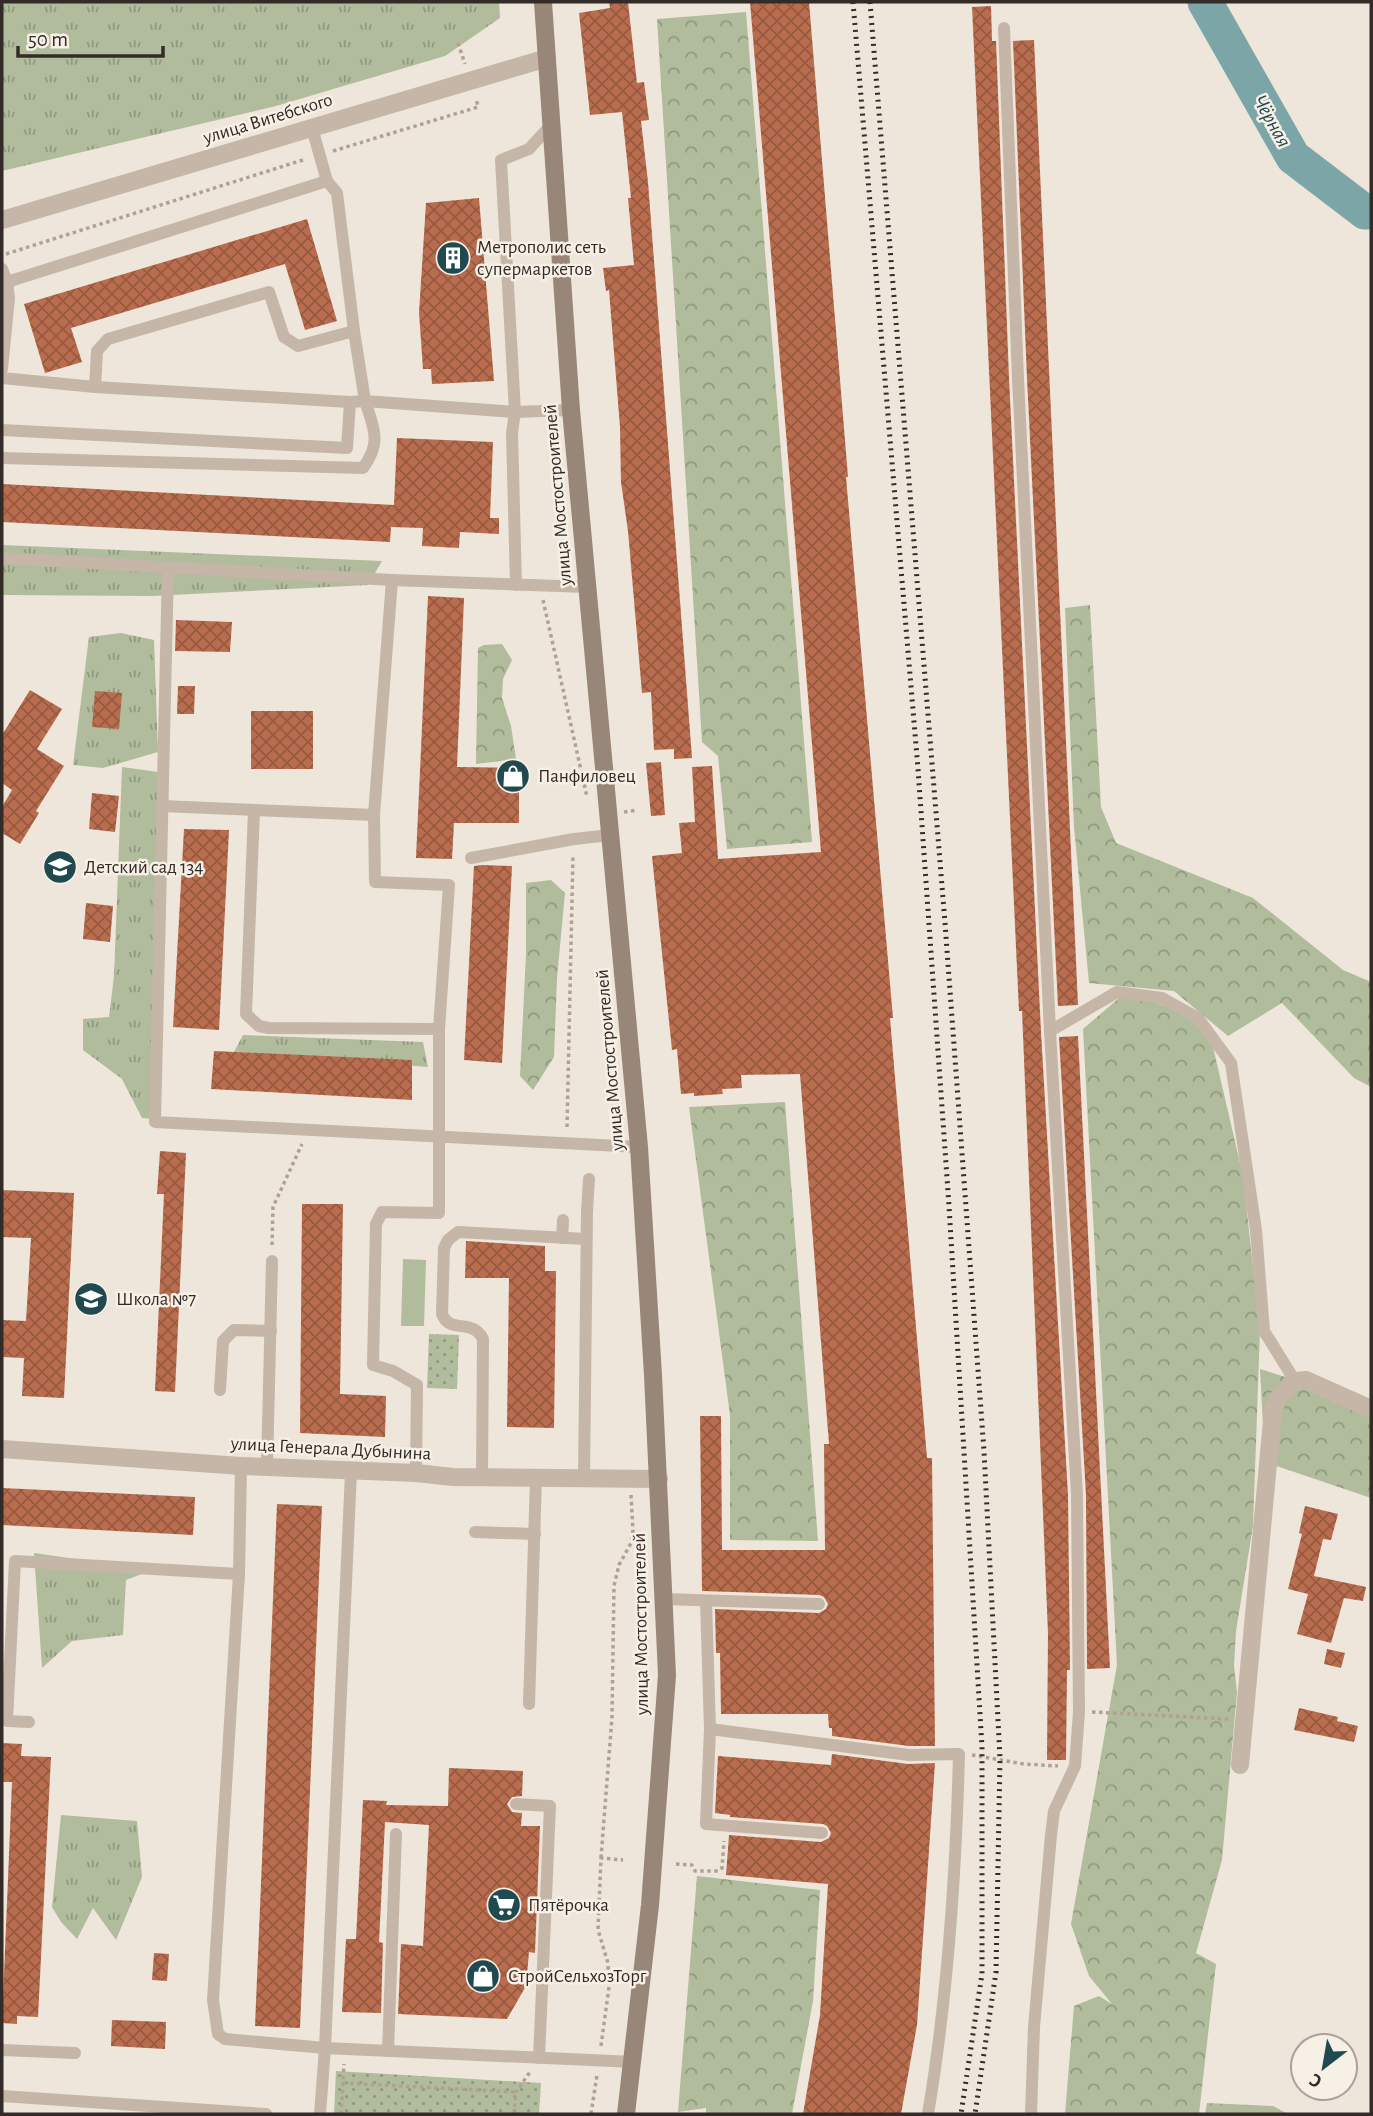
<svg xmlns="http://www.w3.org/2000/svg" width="1373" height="2116" viewBox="0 0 1373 2116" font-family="'Alegreya Sans',sans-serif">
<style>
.grass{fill:url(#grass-tufts)}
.forest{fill:url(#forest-crowns)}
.park{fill:url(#park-dots)}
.garden{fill:#b0bc9c}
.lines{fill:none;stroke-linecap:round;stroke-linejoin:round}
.river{stroke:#7ca5a8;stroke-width:35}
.building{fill:url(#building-cross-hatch)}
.path{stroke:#b1a192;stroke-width:3.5;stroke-dasharray:3.5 3.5;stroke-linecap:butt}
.service{stroke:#c5b6a8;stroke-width:12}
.minor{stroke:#c5b6a8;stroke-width:18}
.tertiary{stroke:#c5b6a8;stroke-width:18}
.secondary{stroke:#988679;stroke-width:18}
.rail{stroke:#332b27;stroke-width:5;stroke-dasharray:2 5;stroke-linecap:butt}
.labels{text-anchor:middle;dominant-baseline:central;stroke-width:5;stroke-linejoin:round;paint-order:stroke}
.street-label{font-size:19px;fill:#332b27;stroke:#f7f0e6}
.poi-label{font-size:19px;fill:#332b27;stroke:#f7f0e6;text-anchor:start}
.water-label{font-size:21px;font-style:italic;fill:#214a50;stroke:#f7f0e6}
</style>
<defs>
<pattern id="grass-tufts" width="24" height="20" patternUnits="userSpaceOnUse" patternTransform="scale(1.75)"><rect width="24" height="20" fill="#b0bc9c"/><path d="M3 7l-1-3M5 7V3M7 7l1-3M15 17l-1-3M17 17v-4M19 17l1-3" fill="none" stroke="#90997f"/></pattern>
<pattern id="forest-crowns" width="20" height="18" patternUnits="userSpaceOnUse" patternTransform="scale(1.75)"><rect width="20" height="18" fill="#b0bc9c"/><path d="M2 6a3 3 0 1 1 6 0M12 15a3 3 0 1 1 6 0" fill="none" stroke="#90997f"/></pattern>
<pattern id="park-dots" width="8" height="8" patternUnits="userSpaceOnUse" patternTransform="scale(1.75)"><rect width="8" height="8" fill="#b0bc9c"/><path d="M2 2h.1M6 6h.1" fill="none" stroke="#90997f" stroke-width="1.8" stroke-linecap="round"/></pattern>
<pattern id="building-cross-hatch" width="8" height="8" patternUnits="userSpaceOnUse" patternTransform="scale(1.75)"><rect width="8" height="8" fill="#b96d4e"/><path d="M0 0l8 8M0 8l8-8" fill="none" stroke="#975a41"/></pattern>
</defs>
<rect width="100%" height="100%" fill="#eee6da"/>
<g class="grass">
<polygon points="2,2 499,2 500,18 445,56 276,106 2,171"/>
<polygon points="2,545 382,561 368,585 152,596 2,595"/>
<polygon points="121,633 154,640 158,752 103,768 73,765 89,637"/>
<polygon points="122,767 158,772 153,1119 142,1118 122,1079 83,1050 83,1019 109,1017 114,976"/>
<polygon points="243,1035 423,1042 428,1067 234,1052"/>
<polygon points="34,1553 152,1570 126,1580 123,1635 72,1641 42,1668"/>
<polygon points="61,1815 137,1821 142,1877 116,1940 93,1908 77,1939 61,1922 52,1907"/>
</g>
<g class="forest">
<polygon points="746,12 812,842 727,849 718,756 702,742 657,19"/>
<polygon points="1090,605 1101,807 1116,843 1253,898 1343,970 1371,982 1371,1087 1354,1078 1282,1003 1228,1036 1174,991 1089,983 1074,827 1065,608"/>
<polygon points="502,644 512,660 503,679 502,698 511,726 516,759 476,764 478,648 484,645"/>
<polygon points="551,880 565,893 557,978 554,1057 533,1090 520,1076 526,954 526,883"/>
<polygon points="1126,992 1207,1021 1243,1176 1260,1330 1253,1526 1236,1631 1234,1666 1237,1692 1222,1860 1196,1953 1216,1964 1199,2114 1065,2114 1074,2006 1099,1996 1112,2004 1089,1976 1071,1924 1117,1665 1083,1029"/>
<polygon points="785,1102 818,1541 730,1540 730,1415 689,1107"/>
<polygon points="1260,1369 1308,1384 1371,1415 1371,1498 1265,1462"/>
<polygon points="697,1876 820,1890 813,2001 792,2114 706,2114 706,2108 678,2112"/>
<polygon points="1207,2103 1273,2106 1288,2114 1205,2114"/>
</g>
<g class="park">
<polygon points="429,1334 459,1335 457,1389 427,1388"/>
<polygon points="336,2071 541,2083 539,2114 334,2114"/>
</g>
<polygon class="garden" points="403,1259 426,1260 424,1326 401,1326"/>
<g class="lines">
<polyline class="river" points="1205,2 1293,157 1365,212 1371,212"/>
</g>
<g class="building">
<polygon points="609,2 628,2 637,83 644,82 649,120 641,121 648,182 692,758 674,759 674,749 654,750 651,692 642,693 628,531 621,482 620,427 609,290 606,291 603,268 634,265 628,198 631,198 622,112 590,115 579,13 610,8"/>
<polygon points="750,2 809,2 848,477 846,477 893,1018 890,1018 927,1458 932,1458 935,1746 909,1746 832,1736 832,1728 829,1728 828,1714 721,1714 720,1653 716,1653 715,1609 819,1613 826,1609 828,1604 824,1597 819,1595 702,1591 700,1416 721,1416 722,1550 825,1550 824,1444 829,1444 800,1074 741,1075 742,1088 722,1089 723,1094 694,1096 694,1093 681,1094 677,1049 672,1050 652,856 682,853 679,823 695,822 692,767 712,766 718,859 821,852"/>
<polygon points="991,6 992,41 996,41 1009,378 1041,1032 1068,1495 1070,1670 1067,1670 1066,1760 1047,1760 1048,1633 1022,1011 1019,1011 972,7"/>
<polygon points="1034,40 1078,1005 1058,1006 1027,378 1013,41"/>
<polygon points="479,198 494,381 432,384 431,369 423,369 419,313 426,203"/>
<polygon points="307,219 337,321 305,330 285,264 71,328 82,362 45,373 24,304"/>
<polygon points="397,438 493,442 490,518 499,518 499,534 460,532 459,548 422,546 423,528 391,527 390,542 2,522 2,484 394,505"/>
<polygon points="428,596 464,598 457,767 519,768 519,823 454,823 452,859 416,858"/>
<polygon points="176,620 232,622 230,652 175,651"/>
<polygon points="178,686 195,686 194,714 177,714"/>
<polygon points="30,690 62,709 37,749 64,766 36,811 39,813 20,844 2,833 2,807 12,790 2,783 2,735"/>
<polygon points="95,691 122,693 119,729 92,727"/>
<rect x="251" y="711" width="62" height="58"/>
<polygon points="661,762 665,815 651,816 646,763"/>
<polygon points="92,793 119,796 115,832 89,829"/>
<polygon points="184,829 229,830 219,1030 173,1027"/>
<polygon points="482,865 512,866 502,1063 464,1060 474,866"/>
<polygon points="86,903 113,906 110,942 83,939"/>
<polygon points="1078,1036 1110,1668 1087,1669 1086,1495 1059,1037"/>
<polygon points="214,1051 412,1060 412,1100 211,1089"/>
<polygon points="160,1151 186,1153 175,1392 155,1391 164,1194 157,1194"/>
<polygon points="2,1190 74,1193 64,1398 22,1396 24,1358 2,1357 2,1320 26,1321 31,1238 2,1237"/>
<polygon points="302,1204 343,1204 340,1394 386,1396 385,1437 300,1433"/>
<polygon points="466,1241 545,1246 545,1271 556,1271 554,1428 507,1427 509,1278 465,1278"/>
<polygon points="2,1488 195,1497 193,1535 2,1525"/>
<polygon points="277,1504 322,1506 300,2028 255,2026"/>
<polygon points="1305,1506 1338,1514 1331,1540 1323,1539 1314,1576 1366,1587 1363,1601 1344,1598 1331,1643 1297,1634 1308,1594 1288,1589 1302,1534 1299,1533"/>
<polygon points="1327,1649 1345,1653 1341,1668 1324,1664"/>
<polygon points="1299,1708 1338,1717 1337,1721 1358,1726 1354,1742 1294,1730"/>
<polygon points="2,1743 22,1744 21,1756 51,1757 38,2017 17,2016 17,2024 2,2023 12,1782 2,1782"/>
<polygon points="832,1754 908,1764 935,1763 917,2025 901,2114 803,2114 820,2015 828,1884 726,1875 729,1835 821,1842 829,1838 831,1833 827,1826 823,1824 730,1817 730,1815 715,1813 718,1756 831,1765"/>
<polygon points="449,1768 523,1771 522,1796 512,1797 507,1804 512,1812 522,1813 521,1826 540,1826 535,1953 529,1952 526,1986 507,2019 398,2014 401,1944 423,1946 429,1825 385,1822 379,1942 383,1943 381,2013 342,2012 346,1939 356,1939 363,1800 387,1801 386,1805 448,1806"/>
<polygon points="154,1953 169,1954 167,1981 152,1980"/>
<polygon points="112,2020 166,2022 165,2049 111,2046"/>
</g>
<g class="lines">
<g class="path">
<polyline points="458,43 465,64"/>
<polyline points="333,151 478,107 476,98"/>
<polyline points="6,254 306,159"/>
<polyline points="543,600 587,797"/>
<polyline points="624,812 637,810"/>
<polyline points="567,1127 573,855"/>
<polyline points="272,1245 273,1207 302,1144"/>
<polyline points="1092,1712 1228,1719"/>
<polyline points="972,1755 1024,1764 1058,1766"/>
<polyline points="601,1858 612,1717 614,1586 619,1565 631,1543 633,1531 631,1495"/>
<polyline points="676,1864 692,1865 695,1871 718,1871 722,1868 724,1841"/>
<polyline points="601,2046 609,1987 608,1963 598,1930 601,1858 623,1860"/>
<polyline points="343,2083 516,2092"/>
<polyline points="341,2114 344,2064"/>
<polyline points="514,2114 516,2092 530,2072"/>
<polyline points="591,2114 597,2075"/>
</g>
<g class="service">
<polyline points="1004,28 1018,378 1050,1031 1077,1495 1079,1712 1075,1766 1054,1811 1051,1835 1034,2027 1031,2114"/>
<polyline points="312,128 327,181"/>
<polyline points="2,269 7,282 327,181 337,193 354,331 365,401 350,402 347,448 2,430"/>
<polyline points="2,369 9,298 7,282"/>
<polyline points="2,378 95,387 350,402"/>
<polyline points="95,387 97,351 108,339 269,292 284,337 298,346 354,331"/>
<path d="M 2,458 L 363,468 C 382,442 374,429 365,401 L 515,412 L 571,410"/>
<polyline points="2,558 392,580 588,587"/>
<polyline points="168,568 155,1122 639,1147"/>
<polyline points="516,585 512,433 515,412 501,160 529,149 551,125"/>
<polyline points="162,806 374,815 392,580"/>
<polyline points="254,810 246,1014 259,1026 269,1028 439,1029 439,1213 382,1212 376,1224 373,1365 393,1371 417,1385 416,1473"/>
<polyline points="374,815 375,882 449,885 439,1029"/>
<polyline points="471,858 574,839 611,835"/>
<polyline points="1050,1031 1117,992 1162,998 1198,1018 1231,1063 1256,1230 1264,1331 1295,1381"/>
<polyline points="562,1238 563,1220"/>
<polyline points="220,1390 223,1341 234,1330 271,1331"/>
<polyline points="241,1466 239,1574 213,2000 218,2034 225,2039 325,2048 351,1472"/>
<polyline points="267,1468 272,1261"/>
<path d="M 482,1477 L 483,1339 C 472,1317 450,1335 442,1314 L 444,1248 L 448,1240 L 458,1232 L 586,1239"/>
<polyline points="584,1478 587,1212 589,1179"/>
<polyline points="475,1532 535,1534"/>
<polyline points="664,1599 819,1604"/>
<path d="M 706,1601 L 710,1729 L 909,1755 L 959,1754 C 956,1874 948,1995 928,2114"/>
<polyline points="529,1704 536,1478"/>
<polyline points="29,1722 7,1721 15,1561 239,1574"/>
<polyline points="710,1729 706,1824 822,1833"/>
<polyline points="516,1804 550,1806 539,2058"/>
<polyline points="2,2050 75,2053"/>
<polyline points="388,2051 396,1834"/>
<polyline points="2,2096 266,2114"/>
<polyline points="320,2114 325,2048 634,2062"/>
</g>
<g class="minor">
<polyline points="2,1449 241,1466 416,1473 453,1477 659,1479"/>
<polyline points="1240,1765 1273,1410 1279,1397 1295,1381 1306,1380 1371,1409"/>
</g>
<polyline class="tertiary" points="2,220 547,58"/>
<polyline class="secondary" points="543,2 571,410 639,1147 653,1375 667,1675 650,1905 626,2114"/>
<g class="rail">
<polyline points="853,2 918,769 949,1206 982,1747 982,1974 961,2114"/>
<polyline points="870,2 945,923 984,1451 1000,1759 996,1972 975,2114"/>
</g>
</g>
<defs>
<g id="building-disc" transform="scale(1.75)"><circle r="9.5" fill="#214a50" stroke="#f7f0e6"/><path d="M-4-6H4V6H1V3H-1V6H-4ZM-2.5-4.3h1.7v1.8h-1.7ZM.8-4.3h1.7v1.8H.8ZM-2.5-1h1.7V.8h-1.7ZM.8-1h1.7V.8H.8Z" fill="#fff"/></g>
<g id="shop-disc" transform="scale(1.75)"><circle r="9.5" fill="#214a50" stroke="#f7f0e6"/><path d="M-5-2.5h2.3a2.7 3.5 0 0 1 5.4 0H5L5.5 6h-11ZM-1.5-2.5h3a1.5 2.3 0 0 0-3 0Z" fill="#fff"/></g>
<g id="school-disc" transform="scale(1.75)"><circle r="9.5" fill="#214a50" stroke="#f7f0e6"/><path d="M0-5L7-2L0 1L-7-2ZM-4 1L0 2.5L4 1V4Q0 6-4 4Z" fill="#fff"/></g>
<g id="supermarket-disc" transform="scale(1.75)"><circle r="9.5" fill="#214a50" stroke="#f7f0e6"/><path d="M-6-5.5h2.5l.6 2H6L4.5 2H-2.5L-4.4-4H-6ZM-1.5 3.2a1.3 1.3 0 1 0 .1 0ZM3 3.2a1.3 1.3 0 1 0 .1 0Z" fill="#fff"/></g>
</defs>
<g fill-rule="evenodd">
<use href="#building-disc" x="453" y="258"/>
<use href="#shop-disc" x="513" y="776"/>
<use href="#school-disc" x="60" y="867"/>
<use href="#school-disc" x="91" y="1299"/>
<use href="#supermarket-disc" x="504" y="1905"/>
<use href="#shop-disc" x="483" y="1976"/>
</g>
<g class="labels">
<g class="street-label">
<text transform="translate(268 119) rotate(-17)">улица Витебского</text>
<text transform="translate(558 495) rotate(-95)">улица Мостостроителей</text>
<text transform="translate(610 1060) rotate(-95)">улица Мостостроителей</text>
<text transform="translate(331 1449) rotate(3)">улица Генерала Дубынина</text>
<text transform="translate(641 1624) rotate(-91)">улица Мостостроителей</text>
</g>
<g class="poi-label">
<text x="477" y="247">Метрополис cеть<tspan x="477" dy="22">супермаркетов</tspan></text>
<text x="538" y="776">Панфиловец</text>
<text x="84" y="867">Детский сад 134</text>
<text x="116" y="1299">Школа №7</text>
<text x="528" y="1905">Пятёрочка</text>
<text x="508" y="1976">СтройСельхозТорг</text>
</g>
<g class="water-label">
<text transform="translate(1272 121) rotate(61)">Чёрная</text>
</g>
</g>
<rect width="1373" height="2116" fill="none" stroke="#332b27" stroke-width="7"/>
<g transform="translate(1324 2067) rotate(211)"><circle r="33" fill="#f7f0e6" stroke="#a9a19a" stroke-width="2"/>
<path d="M0-5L12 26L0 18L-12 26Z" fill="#214a50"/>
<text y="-10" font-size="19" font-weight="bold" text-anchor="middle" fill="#332b27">С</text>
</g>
<path d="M18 46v10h145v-10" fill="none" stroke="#332b27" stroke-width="3.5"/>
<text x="28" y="46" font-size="21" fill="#332b27" stroke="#f7f0e6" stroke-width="5" paint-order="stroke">50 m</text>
</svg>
